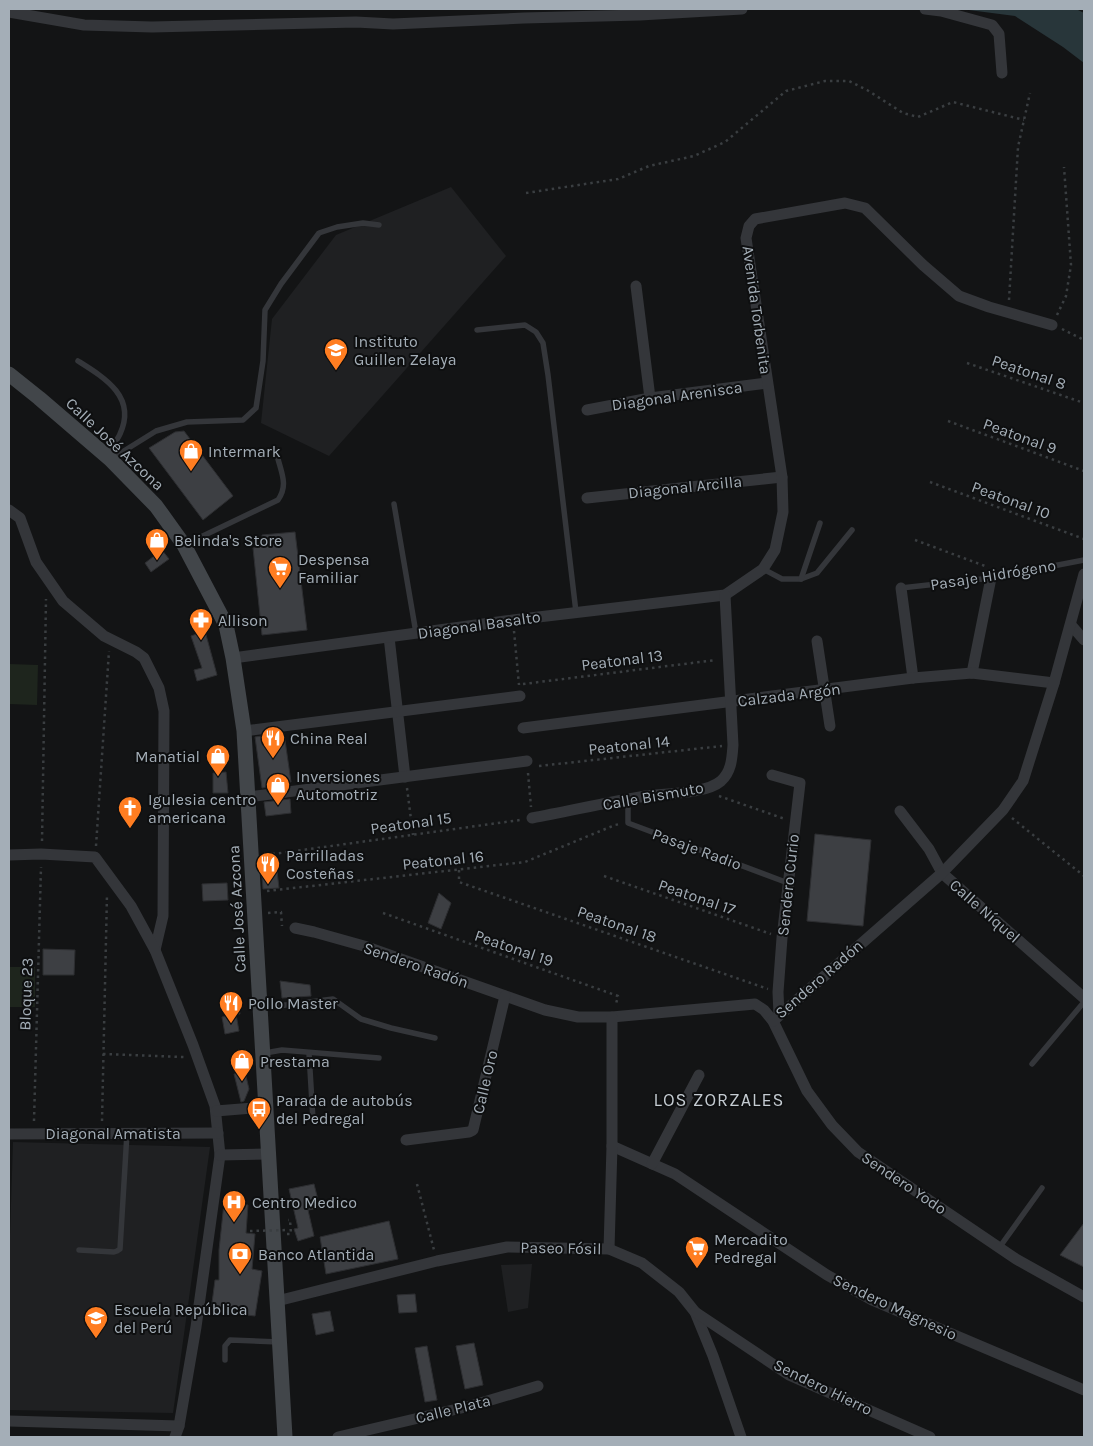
<svg xmlns="http://www.w3.org/2000/svg" width="1093" height="1446" viewBox="0 0 1093 1446" font-family="Karla,sans-serif">
<style>
.built{fill:#1f2022}
.green{fill:#1e251d}
.water{fill:#28363a}
.building{fill:#3d3f43;stroke:#2d2e31}
.lines{fill:none;stroke-linecap:round;stroke-linejoin:round}
.path{stroke:#3a3e41;stroke-width:2.5;stroke-dasharray:2.5 4;stroke-linecap:butt}
.service{stroke:#34363a;stroke-width:5.5}
.minor{stroke:#34363a;stroke-width:11}
.secondary{stroke:#42464a;stroke-width:15}
.path-bridge{stroke:#3a3e41;stroke-width:2.5;stroke-dasharray:2.5 4;stroke-linecap:butt}
.labels{text-anchor:middle;dominant-baseline:central;stroke-width:4;stroke-linejoin:round;paint-order:stroke}
.street-label{font-size:16px;fill:#a4aeb7;stroke:#0e0f10}
.poi-label{font-size:16px;fill:#a4aeb7;stroke:#0e0f10;text-anchor:start}
.neighbourhood-label{font-size:18px;letter-spacing:1px;fill:#c5ccd2;stroke:#0e0f10}
</style>
<rect width="100%" height="100%" fill="#131415"/>
<g class="built">
<polygon points="451,187 506,256 329,456 261,423 272,319 336,235"/>
<polygon points="13,1142 210,1147 173,1413 9,1410 9,1267"/>
<polygon points="532,1264 528,1308 508,1312 501,1265"/>
</g>
<g class="green">
<polygon points="9,664 38,665 37,705 9,704"/>
<rect x="9" y="967" width="26" height="40"/>
</g>
<polygon class="water" points="961,9 1076,9 1084,13 1084,63 1063,47 1015,16"/>
<g class="building">
<polygon points="184,431 233,496 203,520 149,448 175,432"/>
<polygon points="295,532 307,630 262,635 253,548 263,546 262,535"/>
<polygon points="162,550 169,559 151,572 145,563"/>
<polygon points="205,631 217,675 197,681 194,670 202,668 191,636"/>
<polygon points="284,733 291,782 288,782 288,784 262,788 255,737"/>
<polygon points="226,772 228,793 213,793 213,773"/>
<polygon points="290,799 291,813 266,816 264,802"/>
<polygon points="815,834 871,840 863,926 807,921"/>
<polygon points="261,862 277,871 279,888 263,889"/>
<polygon points="227,883 228,900 203,901 202,884"/>
<polygon points="439,893 451,903 441,929 428,923"/>
<polygon points="43,949 75,950 74,975 43,975"/>
<polygon points="280,981 310,985 311,996 282,998"/>
<polygon points="237,995 240,1014 236,1014 239,1031 225,1034 222,1017 228,1016 226,1016 223,998"/>
<polygon points="245,1072 249,1089 244,1101 241,1102 234,1074"/>
<polygon points="314,1184 320,1208 308,1210 314,1236 298,1241 294,1229 298,1228 289,1189"/>
<polygon points="224,1203 248,1205 246,1233 255,1234 252,1269 262,1271 255,1316 211,1311 215,1280 219,1280 219,1250"/>
<polygon points="389,1221 398,1259 326,1274 320,1237"/>
<polygon points="1084,1223 1084,1267 1060,1255"/>
<polygon points="415,1294 417,1312 399,1313 397,1295"/>
<polygon points="330,1311 334,1331 316,1335 312,1314"/>
<polygon points="474,1343 483,1385 465,1389 456,1346"/>
<polygon points="427,1346 437,1400 425,1402 415,1348"/>
</g>
<g class="lines">
<g class="path">
<polyline points="526,193 618,179 649,166 694,156 725,142 786,91 825,81 849,81 867,90 903,113 918,117 953,102 1024,120"/>
<polyline points="1009,300 1018,147 1030,93"/>
<polyline points="1057,315 1066,296 1071,265 1064,167"/>
<polyline points="1062,329 1084,340"/>
<polyline points="967,363 1084,403"/>
<polyline points="948,421 1084,471"/>
<polyline points="930,482 1084,539"/>
<polyline points="915,540 985,566"/>
<polyline points="514,631 519,685"/>
<polyline points="523,684 716,660"/>
<polyline points="539,766 722,746"/>
<polyline points="528,773 531,807"/>
<polyline points="407,788 413,835"/>
<polyline points="719,796 785,819"/>
<polyline points="1012,818 1084,876"/>
<polyline points="42,841 46,599"/>
<polyline points="96,846 109,651"/>
<polyline points="266,855 520,820"/>
<polyline points="459,870 459,882 768,989"/>
<polyline points="604,876 771,934"/>
<polyline points="267,891 525,862 615,825 620,824"/>
<polyline points="268,913 281,912 282,926"/>
<polyline points="383,913 618,996 616,1004"/>
<polyline points="103,1054 184,1057"/>
<polyline points="34,1121 41,867"/>
<polyline points="102,1121 107,894"/>
<polyline points="417,1184 434,1250"/>
<polyline points="287,1234 291,1234 290,1220 288,1220"/>
</g>
<g class="service">
<polyline points="477,330 525,325 536,332 543,343 548,375 576,612"/>
<path d="M 78,361 C 105,378 137,397 120,434 C 117,441 111,447 107,453"/>
<polyline points="111,459 156,431 187,422 243,420 256,408 263,361 265,310 281,284 319,233 337,227 363,223 379,225"/>
<polyline points="394,504 416,633"/>
<path d="M 184,545 L 278,500 C 288,486 282,474 278,459"/>
<polyline points="763,569 782,579 801,579 817,573 852,530"/>
<polyline points="801,579 820,523"/>
<polyline points="901,588 991,578 1084,560"/>
<polyline points="628,800 628,823 788,883"/>
<polyline points="262,1008 333,999 361,1019 391,1028 435,1038"/>
<polyline points="265,1053 282,1050 379,1058"/>
<polyline points="309,1053 313,1120"/>
<polyline points="1032,1064 1084,1002"/>
<polyline points="999,1248 1042,1188"/>
<polyline points="79,1250 114,1252 117,1251 120,1249 127,1133"/>
<polyline points="225,1360 225,1346 230,1340 279,1342"/>
</g>
<g class="minor">
<polyline points="925,9 941,11 992,25 999,34 1002,73"/>
<polyline points="9,12 84,25 152,27 356,22 393,24 524,18 640,15 742,9"/>
<polyline points="636,286 650,398"/>
<polyline points="587,410 650,398 767,383"/>
<polyline points="587,498 782,477"/>
<polyline points="9,510 20,518 36,562 63,601 104,636 136,652 144,658 159,688 164,711 163,916 155,950"/>
<polyline points="901,588 913,678"/>
<polyline points="1071,625 1084,640"/>
<polyline points="389,637 405,777"/>
<polyline points="817,641 830,726"/>
<polyline points="233,658 513,620 725,595 763,569 775,550 783,512 782,477 746,238 749,226 755,219 845,203 865,208 923,265 959,296 989,307 1052,325"/>
<polyline points="972,673 991,578"/>
<polyline points="523,728 913,678 972,673 1054,683"/>
<polyline points="244,731 520,696"/>
<polyline points="772,775 800,783 782,938 778,992 779,1015"/>
<polyline points="248,797 527,761"/>
<polyline points="900,811 929,849 942,873 1084,998"/>
<path d="M 532,818 C 570,811 608,802 646,796 C 667,793 706,794 721,781 C 732,771 732,757 733,745 L 725,595"/>
<polyline points="9,855 41,854 95,857 131,906 155,950 193,1045 215,1106 220,1155 196,1327 179,1426 175,1437"/>
<polyline points="295,928 314,932 364,946 545,1010 578,1017 612,1017 755,1004 764,1010 773,1021 807,1091 832,1125 858,1152 1016,1259 1084,1297"/>
<polyline points="773,1021 942,873 1003,810 1023,781 1054,683 1084,574"/>
<polyline points="216,1111 266,1107"/>
<polyline points="9,1134 218,1133"/>
<polyline points="406,1140 469,1132 473,1130 505,996"/>
<polyline points="612,1146 675,1174 827,1275 872,1300 1084,1390"/>
<polyline points="220,1155 268,1154"/>
<polyline points="652,1164 699,1075"/>
<polyline points="609,1249 612,1146 612,1017"/>
<polyline points="277,1301 437,1261 507,1247 609,1249 642,1263 679,1292 695,1312 713,1356 741,1437"/>
<polyline points="695,1312 789,1375 930,1437"/>
<polyline points="9,1421 179,1426"/>
<polyline points="338,1437 474,1405 538,1386"/>
</g>
<polyline class="secondary" points="9,374 39,398 110,459 156,506 184,545 226,625 233,658 244,731 285,1437"/>
<polyline class="path-bridge" points="250,1231 289,1230"/>
</g>
<defs>
<g id="school-pin" transform="scale(1.25)"><path d="M0 17L-7.5 6A9.5 9.5 0 1 1 7.5 6Z" fill="#ff7d21" stroke="#0e0f10"/><path d="M0-5L7-2L0 1L-7-2ZM-4 1L0 2.5L4 1V4Q0 6-4 4Z" fill="#fff"/></g>
<g id="shop-pin" transform="scale(1.25)"><path d="M0 17L-7.5 6A9.5 9.5 0 1 1 7.5 6Z" fill="#ff7d21" stroke="#0e0f10"/><path d="M-5-2.5h2.3a2.7 3.5 0 0 1 5.4 0H5L5.5 6h-11ZM-1.5-2.5h3a1.5 2.3 0 0 0-3 0Z" fill="#fff"/></g>
<g id="supermarket-pin" transform="scale(1.25)"><path d="M0 17L-7.5 6A9.5 9.5 0 1 1 7.5 6Z" fill="#ff7d21" stroke="#0e0f10"/><path d="M-6-5.5h2.5l.6 2H6L4.5 2H-2.5L-4.4-4H-6ZM-1.5 3.2a1.3 1.3 0 1 0 .1 0ZM3 3.2a1.3 1.3 0 1 0 .1 0Z" fill="#fff"/></g>
<g id="pharmacy-pin" transform="scale(1.25)"><path d="M0 17L-7.5 6A9.5 9.5 0 1 1 7.5 6Z" fill="#ff7d21" stroke="#0e0f10"/><path d="M-2-6h4v4h4v4h-4v4h-4v-4h-4v-4h4Z" fill="#fff"/></g>
<g id="restaurant-pin" transform="scale(1.25)"><path d="M0 17L-7.5 6A9.5 9.5 0 1 1 7.5 6Z" fill="#ff7d21" stroke="#0e0f10"/><path d="M-5-6h1v4h1v-4h1v4h1v-4h1v5L-1.5 .5V6h-2V.5L-5-1ZM5-6V6H3V1.5H1.5Q1.5-4 5-6Z" fill="#fff"/></g>
<g id="church-pin" transform="scale(1.25)"><path d="M0 17L-7.5 6A9.5 9.5 0 1 1 7.5 6Z" fill="#ff7d21" stroke="#0e0f10"/><path d="M-1.2-6h2.4v3.5h3.3v2.4h-3.3V6h-2.4V-.1h-3.3v-2.4h3.3Z" fill="#fff"/></g>
<g id="bus-pin" transform="scale(1.25)"><path d="M0 17L-7.5 6A9.5 9.5 0 1 1 7.5 6Z" fill="#ff7d21" stroke="#0e0f10"/><path d="M-5-6H5V4H4V6H2V4H-2V6H-4V4H-5ZM-3.5-4V0h7V-4ZM-3.5 1.2v1.5H-2V1.2ZM2 1.2v1.5H3.5V1.2Z" fill="#fff"/></g>
<g id="hospital-pin" transform="scale(1.25)"><path d="M0 17L-7.5 6A9.5 9.5 0 1 1 7.5 6Z" fill="#ff7d21" stroke="#0e0f10"/><path d="M-5-5h3v3.5h4V-5h3V5h-3V1.5h-4V5h-3Z" fill="#fff"/></g>
<g id="bank-pin" transform="scale(1.25)"><path d="M0 17L-7.5 6A9.5 9.5 0 1 1 7.5 6Z" fill="#ff7d21" stroke="#0e0f10"/><path d="M-6-4H6V4H-6ZM0-2.3a2.3 2.3 0 1 0 0 4.6a2.3 2.3 0 1 0 0-4.6Z" fill="#fff"/></g>
</defs>
<g fill-rule="evenodd">
<use href="#school-pin" x="336" y="350"/>
<use href="#shop-pin" x="191" y="451"/>
<use href="#shop-pin" x="157" y="540"/>
<use href="#supermarket-pin" x="280" y="568"/>
<use href="#pharmacy-pin" x="201" y="620"/>
<use href="#restaurant-pin" x="273" y="738"/>
<use href="#shop-pin" x="218" y="756"/>
<use href="#shop-pin" x="278" y="785"/>
<use href="#church-pin" x="130" y="808"/>
<use href="#restaurant-pin" x="268" y="864"/>
<use href="#restaurant-pin" x="231" y="1003"/>
<use href="#shop-pin" x="242" y="1061"/>
<use href="#bus-pin" x="259" y="1109"/>
<use href="#hospital-pin" x="234" y="1202"/>
<use href="#supermarket-pin" x="697" y="1248"/>
<use href="#bank-pin" x="240" y="1254"/>
<use href="#school-pin" x="96" y="1318"/>
</g>
<g class="labels">
<g class="street-label">
<text transform="translate(757 310) rotate(82)">Avenida Torbenita</text>
<text transform="translate(1029 372) rotate(19)">Peatonal 8</text>
<text transform="translate(677 396) rotate(-8)">Diagonal Arenisca</text>
<text transform="translate(1020 436) rotate(20)">Peatonal 9</text>
<text transform="translate(115 444) rotate(43)">Calle José Azcona</text>
<text transform="translate(685 487) rotate(-6)">Diagonal Arcilla</text>
<text transform="translate(1011 500) rotate(20)">Peatonal 10</text>
<text transform="translate(993 575) rotate(-9)">Pasaje Hidrógeno</text>
<text transform="translate(479 625) rotate(-8)">Diagonal Basalto</text>
<text transform="translate(622 660) rotate(-7)">Peatonal 13</text>
<text transform="translate(789 695) rotate(-7)">Calzada Argón</text>
<text transform="translate(629 745) rotate(-6)">Peatonal 14</text>
<text transform="translate(653 796) rotate(-10)">Calle Bismuto</text>
<text transform="translate(411 823) rotate(-8)">Peatonal 15</text>
<text transform="translate(697 849) rotate(20)">Pasaje Radio</text>
<text transform="translate(443 860) rotate(-6)">Peatonal 16</text>
<text transform="translate(788 885) rotate(-84)">Sendero Curio</text>
<text transform="translate(697 897) rotate(19)">Peatonal 17</text>
<text transform="translate(237 909) rotate(-93)">Calle José Azcona</text>
<text transform="translate(985 911) rotate(41)">Calle Níquel</text>
<text transform="translate(617 924) rotate(19)">Peatonal 18</text>
<text transform="translate(514 948) rotate(19)">Peatonal 19</text>
<text transform="translate(416 965) rotate(19)">Sendero Radón</text>
<text transform="translate(819 979) rotate(-41)">Sendero Radón</text>
<text transform="translate(26 994) rotate(-88)">Bloque 23</text>
<text transform="translate(485 1082) rotate(-77)">Calle Oro</text>
<text x="113" y="1133">Diagonal Amatista</text>
<text transform="translate(904 1183) rotate(34)">Sendero Yodo</text>
<text transform="translate(561 1248) rotate(1)">Paseo Fósil</text>
<text transform="translate(895 1307) rotate(25)">Sendero Magnesio</text>
<text transform="translate(823 1387) rotate(26)">Sendero Hierro</text>
<text transform="translate(453 1409) rotate(-14)">Calle Plata</text>
</g>
<g class="poi-label">
<text x="354" y="341">Instituto<tspan x="354" dy="18">Guillen Zelaya</tspan></text>
<text x="208" y="451">Intermark</text>
<text x="174" y="540">Belinda's Store</text>
<text x="298" y="559">Despensa<tspan x="298" dy="18">Familiar</tspan></text>
<text x="218" y="620">Allison</text>
<text x="290" y="738">China Real</text>
<text x="200" y="756" text-anchor="end">Manatial</text>
<text x="296" y="776">Inversiones<tspan x="296" dy="18">Automotriz</tspan></text>
<text x="148" y="799">Igulesia centro<tspan x="148" dy="18">americana</tspan></text>
<text x="286" y="855">Parrilladas<tspan x="286" dy="18">Costeñas</tspan></text>
<text x="248" y="1003">Pollo Master</text>
<text x="260" y="1061">Prestama</text>
<text x="276" y="1100">Parada de autobús<tspan x="276" dy="18">del Pedregal</tspan></text>
<text x="252" y="1202">Centro Medico</text>
<text x="714" y="1239">Mercadito<tspan x="714" dy="18">Pedregal</tspan></text>
<text x="258" y="1254">Banco Atlantida</text>
<text x="114" y="1309">Escuela República<tspan x="114" dy="18">del Perú</tspan></text>
</g>
<g class="neighbourhood-label">
<text x="719" y="1100">LOS ZORZALES</text>
</g>
</g>
<rect width="1093" height="1446" fill="none" stroke="#a4aeb7" stroke-width="20"/>
</svg>
